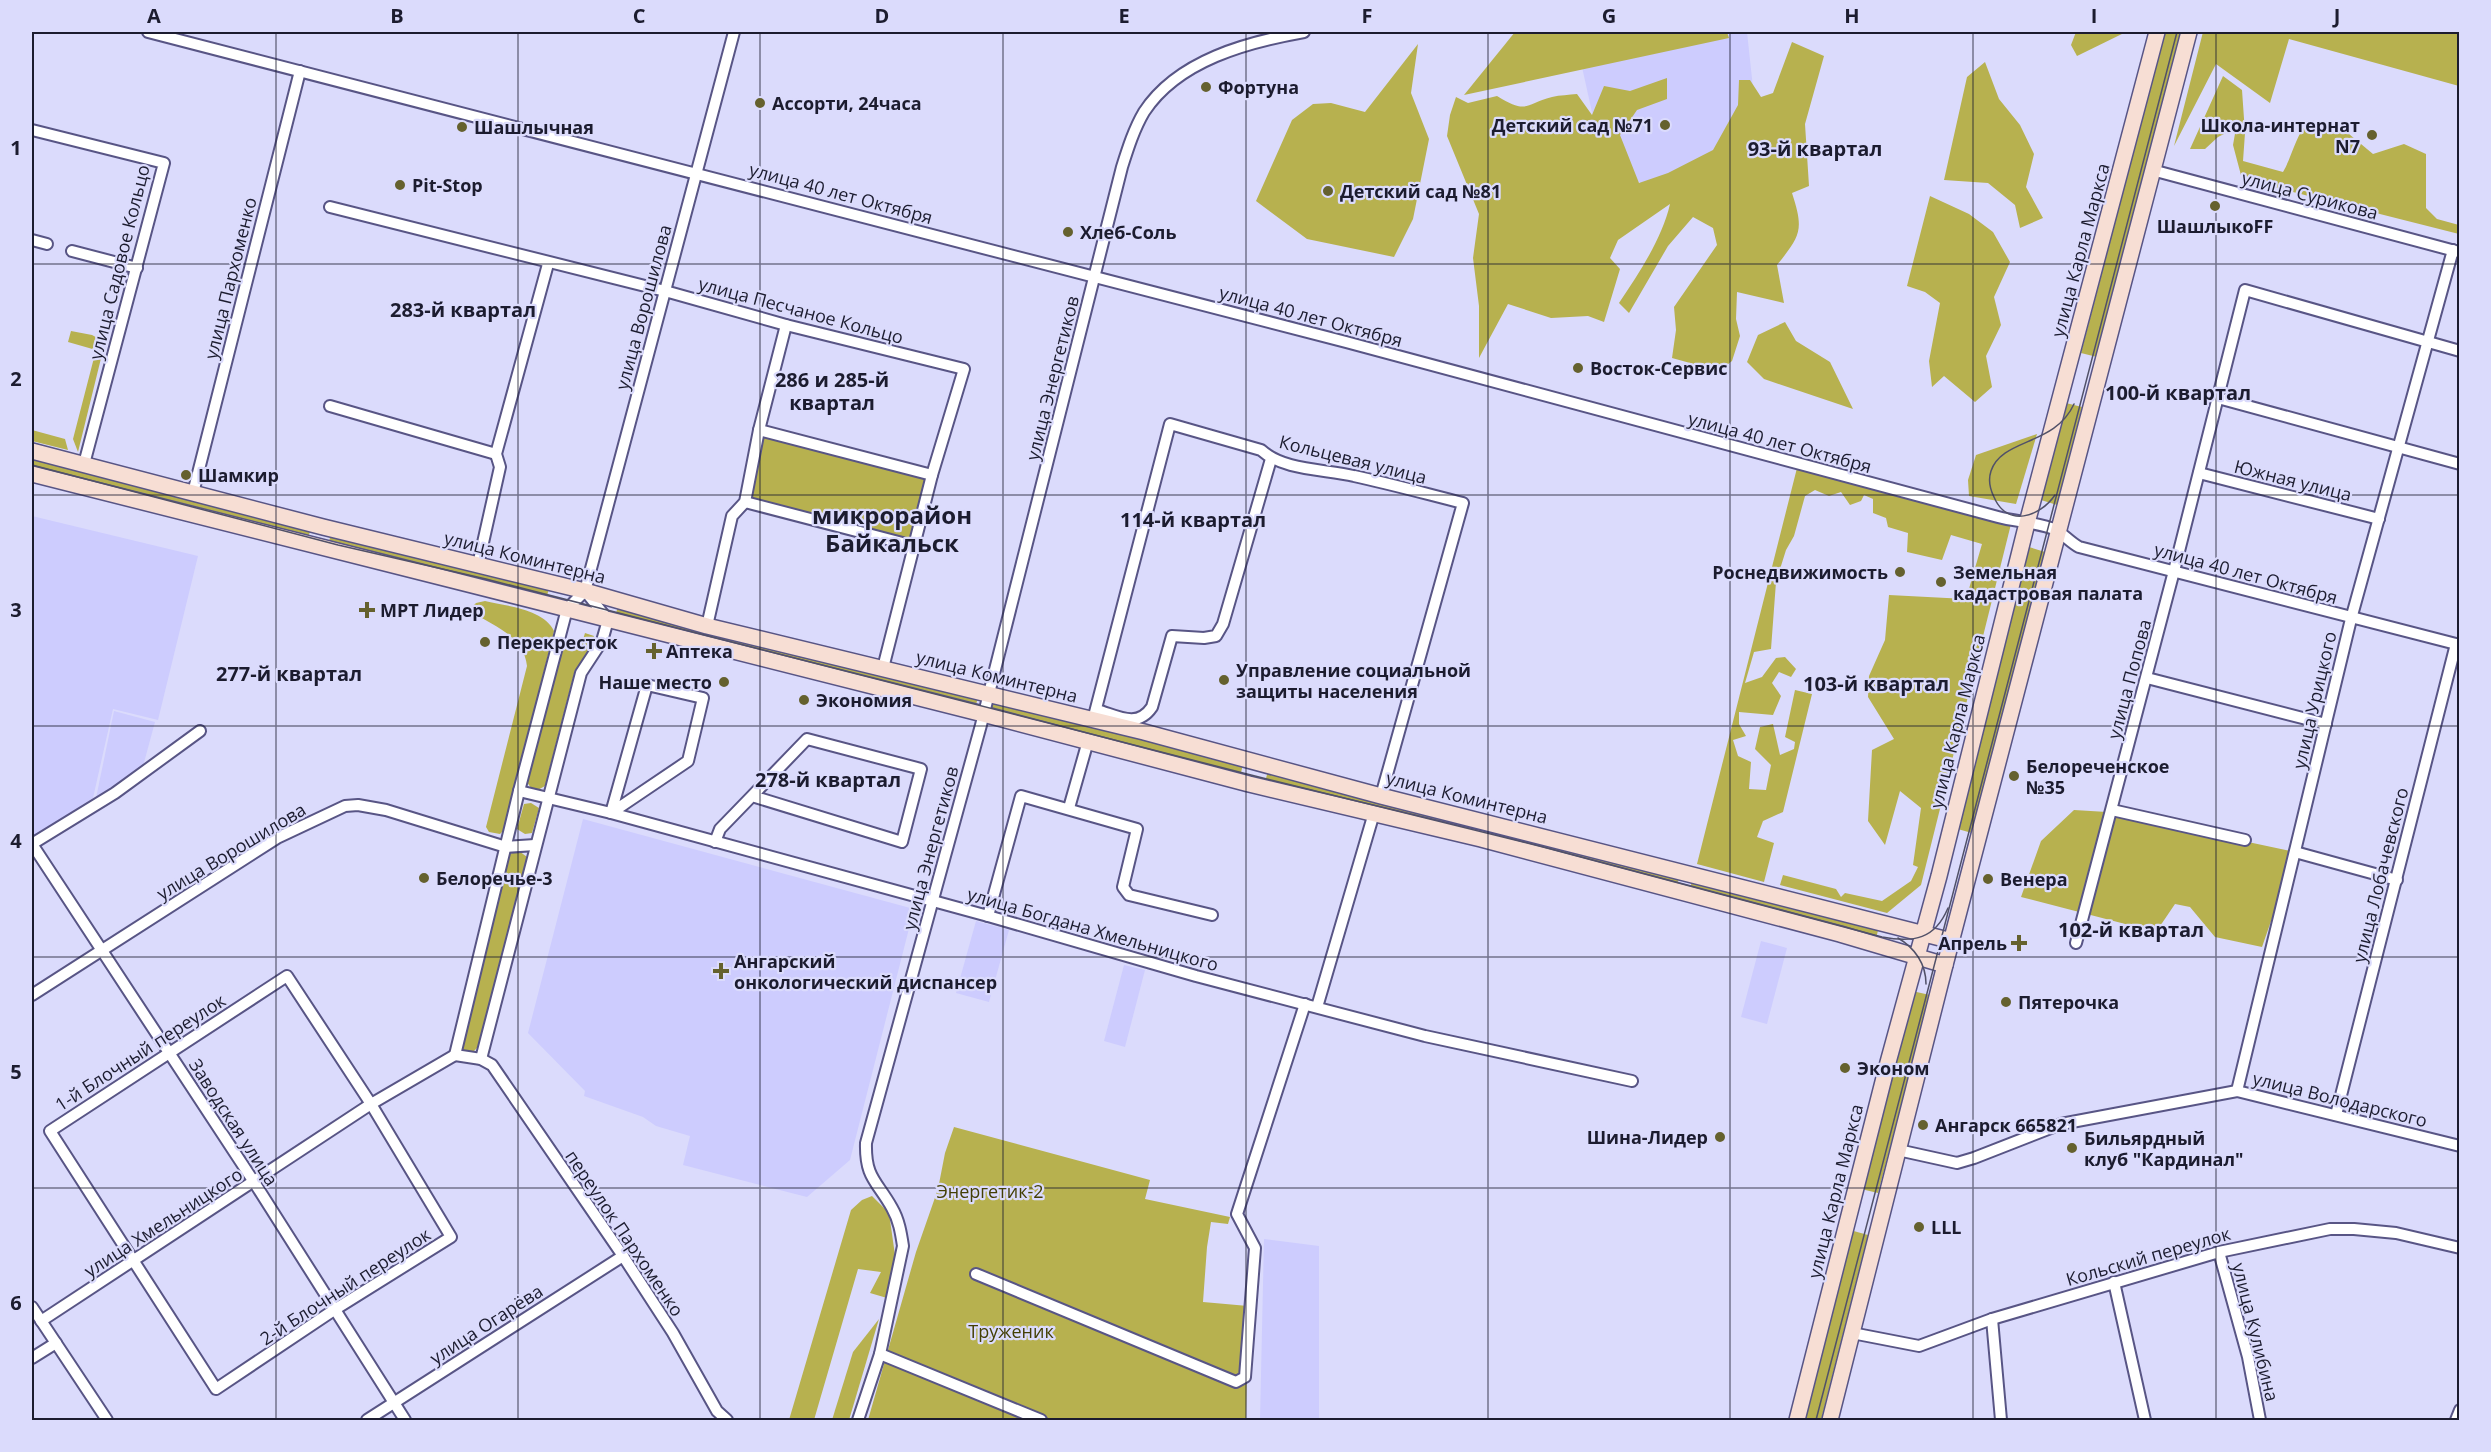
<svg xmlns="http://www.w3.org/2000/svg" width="2491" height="1452" viewBox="0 0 2491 1452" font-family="'Open Sans',sans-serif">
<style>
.built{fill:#cdccfe}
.green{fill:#b7b14f}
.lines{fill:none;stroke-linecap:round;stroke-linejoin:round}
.street-casing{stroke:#585585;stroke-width:14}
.secondary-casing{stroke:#585585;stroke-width:18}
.street{stroke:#fff;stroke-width:10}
.secondary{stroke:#f7ded4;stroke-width:15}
.tram{stroke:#515168;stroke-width:1.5}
.grid{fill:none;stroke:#1c1c2f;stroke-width:1.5;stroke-opacity:0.55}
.poi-dot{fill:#65612e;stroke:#dbdbfc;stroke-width:2}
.labels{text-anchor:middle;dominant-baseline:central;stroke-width:4.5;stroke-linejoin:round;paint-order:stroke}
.poi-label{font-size:18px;font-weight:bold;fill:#1c1c2f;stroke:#dbdbfc;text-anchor:start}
.street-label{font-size:18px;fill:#1c1c2f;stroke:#dbdbfc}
.park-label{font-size:18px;fill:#433f04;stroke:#dbdbfc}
.neighbourhood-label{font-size:20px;font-weight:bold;fill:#1c1c2f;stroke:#dbdbfc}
.district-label{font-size:24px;font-weight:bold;fill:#1c1c2f;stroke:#dbdbfc}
.neatline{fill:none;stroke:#1c1c2f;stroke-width:2}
.grid-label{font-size:20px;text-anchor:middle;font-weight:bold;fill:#1c1c2f}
</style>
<rect width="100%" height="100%" fill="#dbdbfc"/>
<g class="built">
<polygon points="1747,32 1754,97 1691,189 1656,195 1601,153 1582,67 1708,37"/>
<polygon points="32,516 198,556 158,720 113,709 93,798 32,837"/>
<polygon points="114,711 155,722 142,770 96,798"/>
<polygon points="583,819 914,909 850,1160 807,1197 683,1165 690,1136 656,1126 643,1117 584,1096 585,1091 528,1033"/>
<polygon points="976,921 1009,930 989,1002 956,993"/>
<polygon points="1761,941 1787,948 1767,1024 1741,1017"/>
<polygon points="1124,965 1145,970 1125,1047 1104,1041"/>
<polygon points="1264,1239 1319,1246 1319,1420 1260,1420"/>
</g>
<g class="green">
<polygon points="1515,32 1727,32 1729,38 1464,95"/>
<polygon points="2076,32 2126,32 2077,56 2071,45"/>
<polygon points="2165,32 2182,32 2097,357 2081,353"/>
<polygon points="2203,32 2459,32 2459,86 2289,39 2270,103 2216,64 2174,146"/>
<path d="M 1792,42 L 1824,56 L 1805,124 L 1809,186 L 1792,193 C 1804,230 1801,235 1777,265 L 1784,303 L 1737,292 L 1736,319 L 1740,336 L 1732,361 L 1719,371 L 1672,358 L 1676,330 L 1674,307 L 1717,245 L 1713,228 L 1693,217 L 1668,246 L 1629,313 L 1619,303 C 1639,273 1662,239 1670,204 L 1618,240 L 1610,258 L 1620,269 L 1604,322 L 1588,316 L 1551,318 L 1508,304 L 1479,358 L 1479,306 L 1473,258 L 1479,214 L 1447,136 L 1450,115 L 1456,97 L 1468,103 L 1497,96 C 1528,115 1524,104 1552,97 C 1560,95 1569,95 1577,94 L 1592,115 L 1604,86 L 1630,91 L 1667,78 L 1667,99 L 1637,110 L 1620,135 L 1639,183 L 1668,173 L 1713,150 L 1738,105 L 1739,80 L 1750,80 L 1761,97 L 1773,93 Z"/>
<polygon points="1418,44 1411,93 1429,139 1413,219 1394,257 1307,239 1256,201 1292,120 1313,104 1331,103 1365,112"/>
<polygon points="1985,62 1999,99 2020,125 2034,154 2026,187 2043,218 2020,228 2015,205 1988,183 1944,180 1967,77"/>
<path d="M 2223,76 L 2242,90 L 2245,133 L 2243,161 L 2283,172 C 2293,155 2296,132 2311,120 L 2343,129 L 2373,154 L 2404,144 L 2426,154 L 2426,208 L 2437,219 L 2459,225 L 2459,234 L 2242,179 L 2233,145 L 2236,128 L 2218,137 L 2205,149 L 2190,149 Z"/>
<polygon points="1930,196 1969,214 1993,232 2010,262 1994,297 2001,325 1986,356 1992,387 1975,402 1944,376 1932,387 1929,361 1940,303 1925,292 1907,286"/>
<polygon points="1785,322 1796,341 1830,362 1853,409 1764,379 1747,362 1758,335"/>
<polygon points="71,331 92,335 105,342 78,452 73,439 96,350 68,342"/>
<polygon points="2066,403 2082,407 2057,505 2041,500"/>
<polygon points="32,430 65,439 68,450 32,441"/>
<polygon points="761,431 932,475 914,546 745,502"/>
<polygon points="2037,434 2016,504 1969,496 1968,480 1976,455"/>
<polygon points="32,457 311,529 307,540 32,471"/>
<polygon points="1797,468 2011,524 1921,885 1887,913 1780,885 1783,875 1836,889 1841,897 1845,893 1882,901 1911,881 1918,867 1913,865 1921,808 1900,791 1885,845 1868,821 1872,750 1894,739 1868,697 1869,676 1885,640 1889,595 1966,599 1982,544 1951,535 1942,560 1907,552 1908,533 1888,527 1886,518 1873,513 1873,499 1864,495 1861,501 1850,505 1841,492 1829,496 1815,490 1805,496 1794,536 1786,550 1776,582 1771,649 1754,652 1745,683 1762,677 1776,658 1785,657 1796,669 1791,677 1779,672 1772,683 1781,696 1773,715 1739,712 1739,724 1746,736 1733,740 1738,756 1751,762 1749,789 1766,790 1771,765 1755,749 1760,727 1773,724 1780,755 1794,749 1795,742 1785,737 1795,690 1812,694 1783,812 1763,821 1757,837 1774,843 1764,882 1697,864"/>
<polygon points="331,534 549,588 546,600 328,545"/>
<polygon points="2029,547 2045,552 1972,833 1954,828"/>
<path d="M 485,601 C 506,606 544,609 554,631 L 504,830 L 500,834 L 489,832 L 486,827 L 527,666 C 524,637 495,626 473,613 L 470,609 L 476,603 Z"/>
<polygon points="618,606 978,697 975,709 615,617"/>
<polygon points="585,633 594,636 590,651 575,670 545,786 534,792 526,781 564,641 581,646"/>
<polygon points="993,700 1243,764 1240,777 990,713"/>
<polygon points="1268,771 1680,876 1676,888 1265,782"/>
<polygon points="531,803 539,808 532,833 525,834 517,829 524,804"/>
<polygon points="2074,810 2107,812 2295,852 2262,947 2215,937 2190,907 2175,904 2156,932 2021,897 2041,841"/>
<polygon points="519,851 527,857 480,1045 470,1055 461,1048 510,854"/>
<polygon points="1692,879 1879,926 1876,939 1690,891"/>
<polygon points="1912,991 1930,995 1878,1193 1861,1189"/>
<polygon points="954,1127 1150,1180 1145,1199 1230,1217 1228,1224 1211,1222 1207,1247 1203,1302 1248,1306 1246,1420 868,1420 916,1252 938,1189 945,1153"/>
<polygon points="872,1196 889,1213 895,1255 887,1298 870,1293 881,1272 858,1269 814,1420 789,1420 851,1210 862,1200"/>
<polygon points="1850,1230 1868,1235 1821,1420 1802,1420"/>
<polygon points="879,1319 849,1420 832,1420 853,1352"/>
</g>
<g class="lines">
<g class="street-casing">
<g id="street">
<path d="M 148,32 L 1346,342 L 1998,517 C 2016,522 2039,522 2056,530 C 2062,533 2071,543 2079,547 L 2460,645"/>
<polyline points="32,130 164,163 84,464"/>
<polyline points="2152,170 2459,252"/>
<polyline points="330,207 665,291 786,325 964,369 932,475 883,668"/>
<polyline points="32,240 47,244"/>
<polyline points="72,251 137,268"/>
<polyline points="2218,398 2460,464"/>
<polyline points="330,406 496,454"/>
<polyline points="759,430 932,475"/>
<polyline points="2199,473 2379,519"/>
<polyline points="193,493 300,71"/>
<polyline points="745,502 914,546"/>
<polyline points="478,565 500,467 496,454 548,264"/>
<polyline points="585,591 734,32"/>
<polyline points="707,626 732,516 745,502 759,430 786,325"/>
<polyline points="2147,678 2326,724"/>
<polygon points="647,685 703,698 688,761 611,813"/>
<path d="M 1097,710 C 1118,716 1137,729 1152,707 L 1172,636 L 1204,638 L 1216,636 L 1223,624 L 1271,459"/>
<path d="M 1093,720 L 1170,424 L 1261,450 C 1284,471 1325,469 1354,476 C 1391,484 1427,494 1463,503 L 1381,796"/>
<polyline points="519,791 611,813 988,916 1196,976 1425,1036 1632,1081"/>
<polyline points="1069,808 1088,741"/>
<polyline points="2112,810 2245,840"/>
<polyline points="715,842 720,829 752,796 902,842 921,769 807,739 752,796"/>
<polyline points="32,844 254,1182 405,1420"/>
<polyline points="32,844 115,793 200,731"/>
<polyline points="2295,852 2397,880"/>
<polyline points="988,916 1021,796 1137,829 1123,887 1129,895 1212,915"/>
<polyline points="2076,943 2174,571 2245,290 2460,351"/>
<polygon points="287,976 371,1104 451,1237 334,1310 216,1389 50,1131"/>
<polyline points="32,995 277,838 345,806 358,805 386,810 506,847 535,845"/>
<polyline points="1317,1007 1374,813"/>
<polyline points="455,1055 519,791 567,609 585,591"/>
<polyline points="455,1055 481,1059 492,1065 623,1256 673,1333 717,1411 727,1420"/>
<polyline points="481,1059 581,673 602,641 608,620 586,592"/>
<polyline points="2237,1091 2351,619 2453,250"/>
<polyline points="2336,1115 2456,644"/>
<polyline points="1898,1150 1957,1163 1974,1158 2061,1124 2237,1091 2460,1146"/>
<polyline points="2219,1252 2248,1357 2260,1420"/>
<polyline points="976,1274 1236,1382 1245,1377 1255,1248 1237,1214 1305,1004"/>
<polyline points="2114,1282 2145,1420"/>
<polyline points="32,1307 107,1420"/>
<polyline points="1992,1319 2001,1420"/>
<polyline points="41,1321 371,1104 455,1055"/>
<polyline points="1852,1333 1919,1346 1992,1319 2219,1252 2330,1229 2354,1229 2396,1233 2460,1248"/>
<polyline points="880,1354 1041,1420"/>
<polyline points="32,1358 56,1343"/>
<polyline points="367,1420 623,1256"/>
<path d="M 858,1420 L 880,1354 L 903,1246 C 901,1233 899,1220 892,1208 C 877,1181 865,1178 866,1143 L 981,725 L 1122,167 C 1128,148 1134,129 1144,112 C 1178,60 1248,42 1304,32"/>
<polyline points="2456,1420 2460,1410"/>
</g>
</g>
<g class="secondary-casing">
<g id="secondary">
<polyline points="32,451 323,527 585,591 707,626 1144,732 1381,796 1952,941"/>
<polyline points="32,474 983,714 1249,784 1481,839 1840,934 1945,965"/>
<polyline points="1797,1420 1887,1066 1939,876 2027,523 2157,32"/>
<polyline points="1830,1420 1945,965 2189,32"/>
</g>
</g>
<use href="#street" class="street"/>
<use href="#secondary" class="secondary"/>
<g class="tram">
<path d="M 32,465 L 338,545 L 486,579 L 1247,774 L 1543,847 L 1882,937 C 1914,943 1935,939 1948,908"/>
<path d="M 2055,495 C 2040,517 2007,528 1994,497 C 1990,489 1988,480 1991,471 C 2002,438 2055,446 2074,404"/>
<path d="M 1898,938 C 1915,948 1926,964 1926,984"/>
<polyline points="1816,1420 2177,32"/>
</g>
</g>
<path class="grid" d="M 276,32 L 276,1420M 518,32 L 518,1420M 760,32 L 760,1420M 1003,32 L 1003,1420M 1246,32 L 1246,1420M 1488,32 L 1488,1420M 1730,32 L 1730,1420M 1973,32 L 1973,1420M 2216,32 L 2216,1420M 32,264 L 2460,264M 32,495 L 2460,495M 32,726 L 2460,726M 32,957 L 2460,957M 32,1188 L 2460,1188"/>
<g class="poi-dot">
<circle cx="1206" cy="87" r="6"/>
<circle cx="760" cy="103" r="6"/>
<circle cx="1665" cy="125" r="6"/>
<circle cx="462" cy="127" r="6"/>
<circle cx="2372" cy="135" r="6"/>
<circle cx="400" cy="185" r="6"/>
<circle cx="1328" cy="191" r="6"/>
<circle cx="2215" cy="206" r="6"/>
<circle cx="1068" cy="232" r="6"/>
<circle cx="1578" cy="368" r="6"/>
<circle cx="186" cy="475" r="6"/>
<circle cx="1900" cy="572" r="6"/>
<circle cx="1941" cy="582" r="6"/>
<path d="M364 601h6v6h6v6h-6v6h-6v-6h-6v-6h6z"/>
<circle cx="485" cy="642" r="6"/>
<path d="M651 642h6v6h6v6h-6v6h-6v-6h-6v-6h6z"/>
<circle cx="1224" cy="680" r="6"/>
<circle cx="724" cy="682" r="6"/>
<circle cx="804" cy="700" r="6"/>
<circle cx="2014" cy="776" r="6"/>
<circle cx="424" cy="878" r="6"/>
<circle cx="1988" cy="879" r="6"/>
<path d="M2016 934h6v6h6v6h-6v6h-6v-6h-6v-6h6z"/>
<path d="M718 962h6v6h6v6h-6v6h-6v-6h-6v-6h6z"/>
<circle cx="2006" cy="1002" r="6"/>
<circle cx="1845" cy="1068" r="6"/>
<circle cx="1923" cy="1125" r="6"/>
<circle cx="1720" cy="1137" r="6"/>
<circle cx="2072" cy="1148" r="6"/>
<circle cx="1919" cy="1227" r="6"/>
</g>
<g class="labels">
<g class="poi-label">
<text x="1218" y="87">Фортуна</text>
<text x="772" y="103">Ассорти, 24часа</text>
<text x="1653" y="125" text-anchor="end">Детский сад №71</text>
<text x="2360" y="125" text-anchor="end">Школа-интернат<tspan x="2360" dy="21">N7</tspan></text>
<text x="474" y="127">Шашлычная</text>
<text x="412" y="185">Pit-Stop</text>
<text x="1340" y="191">Детский сад №81</text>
<text x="2215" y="226" text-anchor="middle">ШашлыкoFF</text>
<text x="1080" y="232">Хлеб-Соль</text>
<text x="1590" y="368">Восток-Сервис</text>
<text x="198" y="475">Шамкир</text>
<text x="1888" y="572" text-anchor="end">Роснедвижимость</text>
<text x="1953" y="572">Земельная<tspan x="1953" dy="21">кадастровая палата</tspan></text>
<text x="380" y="610">МРТ Лидер</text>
<text x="497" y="642">Перекресток</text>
<text x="666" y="651">Аптека</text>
<text x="1236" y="670">Управление социальной<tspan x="1236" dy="21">защиты населения</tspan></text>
<text x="712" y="682" text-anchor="end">Наше место</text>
<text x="816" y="700">Экономия</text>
<text x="2026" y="766">Белореченское<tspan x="2026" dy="21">№35</tspan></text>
<text x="436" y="878">Белоречье-3</text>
<text x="2000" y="879">Венера</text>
<text x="2007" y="943" text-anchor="end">Апрель</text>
<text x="734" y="961">Ангарский<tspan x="734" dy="21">онкологический диспансер</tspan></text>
<text x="2018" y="1002">Пятерочка</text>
<text x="1857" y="1068">Эконом</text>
<text x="1935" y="1125">Ангарск 665821</text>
<text x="1708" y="1137" text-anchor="end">Шина-Лидер</text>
<text x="2084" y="1138">Бильярдный<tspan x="2084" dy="21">клуб "Кардинал"</tspan></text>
<text x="1931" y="1227">LLL</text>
</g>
<g class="street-label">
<text transform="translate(841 193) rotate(15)">улица 40 лет Октября</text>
<text transform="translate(2310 195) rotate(15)">улица Сурикова</text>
<text transform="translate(2080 250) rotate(-75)">улица Карла Маркса</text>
<text transform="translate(119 262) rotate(-76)">улица Садовое Кольцо</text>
<text transform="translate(230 278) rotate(-76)">улица Пархоменко</text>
<text transform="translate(643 307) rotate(-75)">улица Ворошилова</text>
<text transform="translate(801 310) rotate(15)">улица Песчаное Кольцо</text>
<text transform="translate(1311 316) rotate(15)">улица 40 лет Октября</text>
<text transform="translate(1052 378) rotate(-76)">улица Энергетиков</text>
<text transform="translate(1780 442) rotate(15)">улица 40 лет Октября</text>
<text transform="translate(1353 459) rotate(14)">Кольцевая улица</text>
<text transform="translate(2293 480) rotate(14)">Южная улица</text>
<text transform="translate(525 557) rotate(14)">улица Коминтерна</text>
<text transform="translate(2246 573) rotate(15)">улица 40 лет Октября</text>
<text transform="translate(997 676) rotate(14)">улица Коминтерна</text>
<text transform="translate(2129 679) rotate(-75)">улица Попова</text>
<text transform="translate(2314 700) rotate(-77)">улица Урицкого</text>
<text transform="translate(1957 721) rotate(-76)">улица Карла Маркса</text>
<text transform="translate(1467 797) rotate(14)">улица Коминтерна</text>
<text transform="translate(930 848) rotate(-75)">улица Энергетиков</text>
<text transform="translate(231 851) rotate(-31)">улица Ворошилова</text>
<text transform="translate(2380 875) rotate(-76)">улица Лобачевского</text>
<text transform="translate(1093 929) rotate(16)">улица Богдана Хмельницкого</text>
<text transform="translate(140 1052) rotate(-33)">1-й Блочный переулок</text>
<text transform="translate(2340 1099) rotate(14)">улица Володарского</text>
<text transform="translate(234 1122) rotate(57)">Заводская улица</text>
<text transform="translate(1835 1191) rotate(-76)">улица Карла Маркса</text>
<text transform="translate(163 1222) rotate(-33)">улица Хмельницкого</text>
<text transform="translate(625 1233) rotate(56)">переулок Пархоменко</text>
<text transform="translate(2148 1256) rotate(-16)">Кольский переулок</text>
<text transform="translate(345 1286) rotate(-33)">2-й Блочный переулок</text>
<text transform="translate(486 1324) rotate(-33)">улица Огарёва</text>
<text transform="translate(2256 1332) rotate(76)">улица Кулибина</text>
</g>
<g class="park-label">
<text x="990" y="1191">Энергетик-2</text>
<text x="1011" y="1331">Труженик</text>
</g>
<g class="neighbourhood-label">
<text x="1815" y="148">93-й квартал</text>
<text x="463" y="309">283-й квартал</text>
<text x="832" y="379">286 и 285-й<tspan x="832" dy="23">квартал</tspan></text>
<text x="2178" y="392">100-й квартал</text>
<text x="1193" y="519">114-й квартал</text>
<text x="289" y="673">277-й квартал</text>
<text x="1876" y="683">103-й квартал</text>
<text x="828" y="779">278-й квартал</text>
<text x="2131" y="929">102-й квартал</text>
</g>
<g class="district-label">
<text x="892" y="514">микрорайон<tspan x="892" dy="28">Байкальск</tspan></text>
</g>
</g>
<rect width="2491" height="1452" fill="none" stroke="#dbdbfc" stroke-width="66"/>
<rect x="33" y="33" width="2425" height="1386" class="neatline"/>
<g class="grid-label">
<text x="154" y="23">A</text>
<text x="397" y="23">B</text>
<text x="639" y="23">C</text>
<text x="882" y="23">D</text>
<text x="1124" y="23">E</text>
<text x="1367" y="23">F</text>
<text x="1609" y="23">G</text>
<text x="1852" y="23">H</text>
<text x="2094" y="23">I</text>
<text x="2337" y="23">J</text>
<text x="16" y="155">1</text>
<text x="16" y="386">2</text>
<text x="16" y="617">3</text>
<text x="16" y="848">4</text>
<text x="16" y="1079">5</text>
<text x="16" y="1310">6</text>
</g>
</svg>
